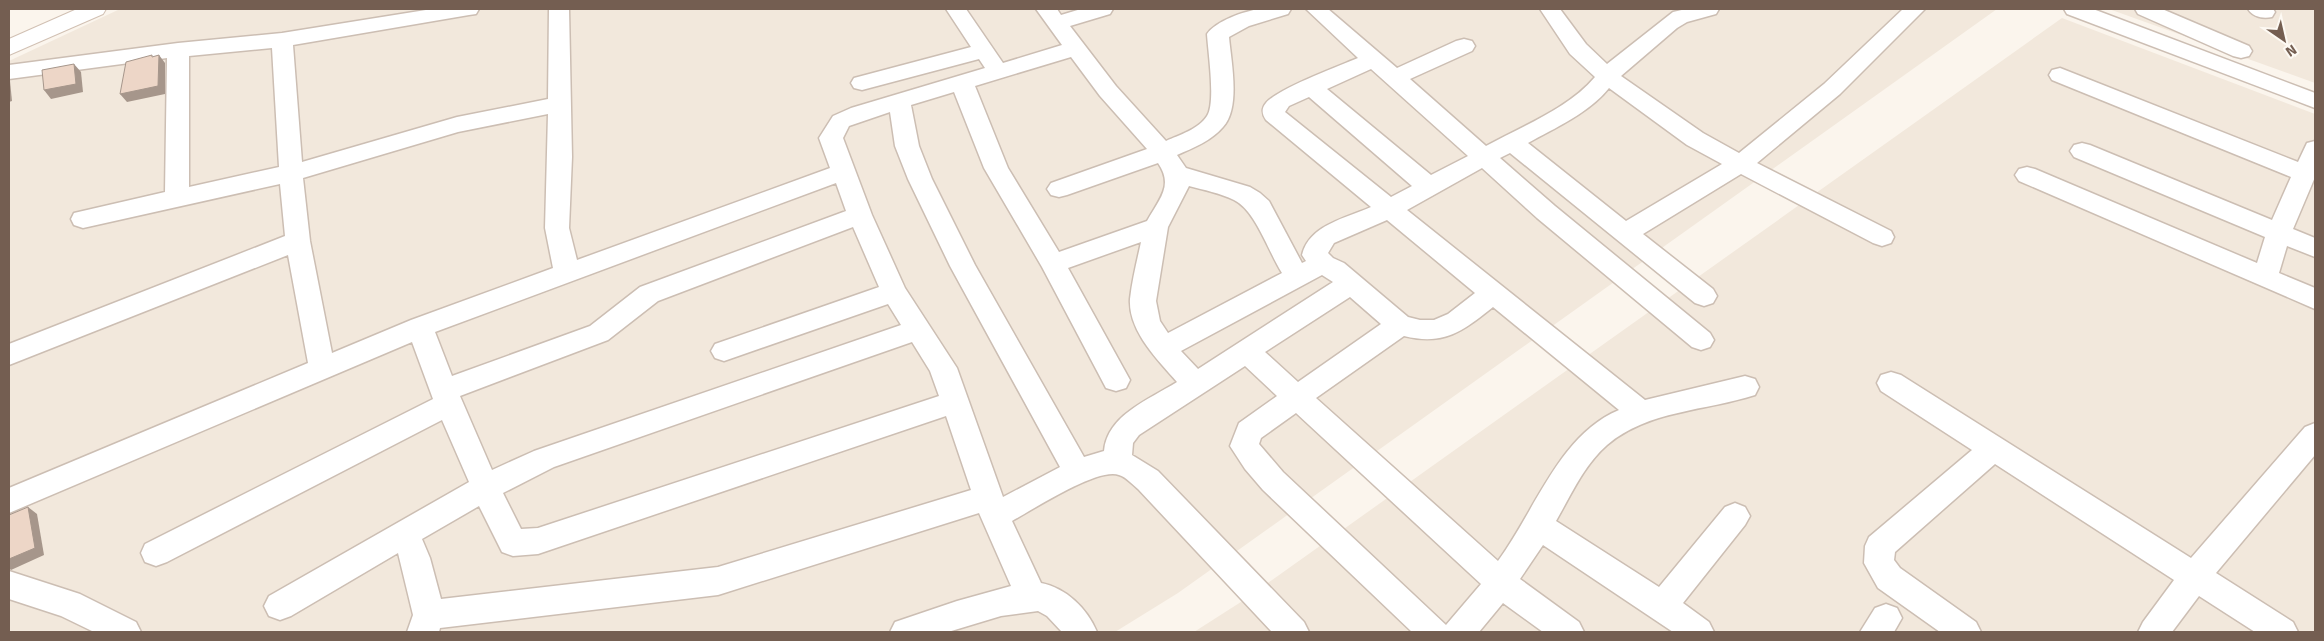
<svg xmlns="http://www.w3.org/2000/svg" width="2324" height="641" viewBox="0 0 2324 641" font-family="Signika,sans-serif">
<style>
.residential{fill:#f2e8dc}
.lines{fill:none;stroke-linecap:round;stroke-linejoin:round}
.minor-casing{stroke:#ccbeb3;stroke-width:3}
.secondary-casing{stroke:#d1c0b3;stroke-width:2}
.minor{fill:#fff;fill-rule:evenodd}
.secondary{fill:#fff;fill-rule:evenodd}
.shaded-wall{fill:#a6968b}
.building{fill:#edd6c7;stroke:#a6968b}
</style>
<rect width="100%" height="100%" fill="#fbf5ed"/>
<g class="residential">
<polygon points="120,9 1997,9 1178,593 1115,632 9,632 9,61"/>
<polygon points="2109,9 2315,9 2315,83"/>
<polygon points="2062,18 2315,114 2315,632 1194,632 1244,600"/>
</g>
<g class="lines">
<g class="minor-casing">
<g id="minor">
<path d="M 432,9 L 479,9 L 476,14 L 469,15 L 293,45 L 302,162 L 457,117 L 548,99 L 549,9 L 569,9 L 572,157 L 569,228 L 577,260 L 830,168 L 819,138 L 833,116 L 851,108 L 985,68 L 979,59 L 862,90 L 854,88 L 851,83 L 854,78 L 971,47 L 946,9 L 966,9 L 1003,63 L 1062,45 L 1036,9 L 1057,9 L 1061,15 L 1081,9 L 1113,9 L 1110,14 L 1070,26 L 1116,86 L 1166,141 C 1179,135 1199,129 1207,116 C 1216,103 1208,51 1207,34 C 1216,21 1244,11 1260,9 C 1270,7 1281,9 1291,9 L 1288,14 L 1249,26 L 1229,37 C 1231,61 1241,108 1223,127 C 1211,141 1193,148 1177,155 L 1186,168 L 1250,187 L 1260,193 L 1269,201 L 1302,263 L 1306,261 L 1302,255 C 1309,225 1346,218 1371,207 L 1266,120 C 1262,114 1261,109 1266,103 C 1277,89 1339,66 1358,58 L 1306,9 L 1328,9 L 1397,68 L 1456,41 L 1464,39 L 1472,41 L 1475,46 L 1472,51 L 1410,79 L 1486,146 C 1522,126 1568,109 1595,77 L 1570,54 L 1540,9 L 1560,9 L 1586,44 L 1607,64 L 1673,12 L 1686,9 L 1719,9 L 1716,14 L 1687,22 L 1677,28 L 1621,76 L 1703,133 L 1739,153 L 1824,84 L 1903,9 L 1925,9 L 1840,94 L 1757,163 L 1891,231 L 1894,237 L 1891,243 L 1882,246 L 1873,243 L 1741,174 L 1643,234 L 1713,289 L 1717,296 L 1713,303 L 1704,306 L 1695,303 L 1510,153 L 1500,158 L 1555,206 L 1710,333 L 1714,340 L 1710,347 L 1701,350 L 1692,347 L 1537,218 L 1482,168 L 1407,210 L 1645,400 L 1745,376 L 1755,379 L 1759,387 L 1755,395 C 1706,411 1648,410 1607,445 C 1584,465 1571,495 1556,521 L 1659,587 L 1725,507 L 1735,503 L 1745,507 L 1750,516 L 1745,525 L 1683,603 L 1709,622 L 1714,632 L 1673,632 L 1543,545 L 1520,579 L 1579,622 L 1584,632 L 1543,632 L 1503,603 L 1479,632 L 1412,632 L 1263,490 L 1245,469 L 1230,446 L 1239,423 L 1277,396 L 1245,366 L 1139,435 L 1133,443 L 1132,455 L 1158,471 L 1304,622 L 1309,632 L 1272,632 L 1138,489 C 1132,484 1126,477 1119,475 C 1098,467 1032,510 1012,521 L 1041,583 C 1066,588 1087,608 1097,632 L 1062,632 L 1047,616 L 1038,611 L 1001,616 L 948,632 L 890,632 L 895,622 L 957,601 L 1011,586 L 979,513 L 718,595 L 440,628 L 439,632 L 407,632 L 413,615 L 398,553 L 291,616 L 280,620 L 269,616 L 264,606 L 269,596 L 469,482 L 442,420 L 167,562 L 156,566 L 145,562 L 141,553 L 145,544 L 433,399 L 412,342 L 9,513 L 9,488 L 308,363 L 288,255 L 9,365 L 9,344 L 285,236 L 280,184 L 83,228 L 74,225 L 71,219 L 74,213 L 165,192 L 167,58 L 9,79 L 9,65 L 178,43 L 282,33 ZM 272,48 L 279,167 L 189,187 L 189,56 ZM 1071,57 L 1100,96 L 1147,149 L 1051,183 L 1047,189 L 1051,195 L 1059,197 L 1067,195 L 1158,163 C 1174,186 1159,199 1147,221 L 1059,252 L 1008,168 L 975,86 ZM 1371,69 L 1468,156 L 1431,175 L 1327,89 ZM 1609,88 L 1687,145 L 1722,164 L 1626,221 L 1528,143 C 1555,128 1589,113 1609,88 ZM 954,92 L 984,168 L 1042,267 L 1106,388 L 1116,391 L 1126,388 L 1130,380 L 1068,268 L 1141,242 C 1137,261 1132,280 1130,299 C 1128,331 1158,360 1177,382 C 1150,399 1107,415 1104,451 L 1084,457 L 975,265 L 932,179 L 919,146 L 911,105 ZM 1309,97 L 1412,186 L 1391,197 L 1285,112 L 1289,106 ZM 890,112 L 895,146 L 908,179 L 950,266 L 1060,467 L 1003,497 L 957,368 L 905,288 L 872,215 L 843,138 L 849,126 ZM 548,114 L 545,228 L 553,268 L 411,320 L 332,353 L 310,241 L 303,178 L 458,132 ZM 836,183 L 846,211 L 640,287 L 590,326 L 452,376 L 435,332 ZM 1189,186 C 1204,190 1220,193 1234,200 C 1256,211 1268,251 1282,273 L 1168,333 L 1160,321 L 1156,301 L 1168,227 ZM 1387,220 L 1475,293 L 1448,314 L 1434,320 L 1420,320 L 1408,317 L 1344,263 L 1333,258 L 1328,253 L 1334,243 ZM 853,227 L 879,287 L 715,344 L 711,351 L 715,358 L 724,361 L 888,304 L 901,325 L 534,451 L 492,470 L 460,396 L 608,340 L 658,301 ZM 1322,275 L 1333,282 L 1198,369 L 1181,351 ZM 1350,297 L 1381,324 L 1298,382 L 1265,352 ZM 1493,307 L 1619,410 C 1559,435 1535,511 1498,561 L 1316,398 L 1404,336 C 1444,346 1463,331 1493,307 ZM 912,342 L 930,371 L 939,396 L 538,528 L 521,529 L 503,493 L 554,467 ZM 1296,413 L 1481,584 L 1446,625 L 1283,472 L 1259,444 L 1261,438 ZM 946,416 L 971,490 L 718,567 L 441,599 L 430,558 L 422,539 L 479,506 L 502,552 L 513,556 L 538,554 Z"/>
<polygon points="2064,9 2093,9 2315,93 2315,108 2067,14"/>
<polygon points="2135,9 2162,9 2249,46 2252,51 2249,56 2241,58 2233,56 2138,14"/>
<path d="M 2248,9 L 2273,9 L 2275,12 L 2272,17 C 2263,19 2253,17 2248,9 Z"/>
<polygon points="2060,68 2298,162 2307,143 2315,141 2315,177 2293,229 2315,238 2315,257 2287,246 2279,273 2315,288 2315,309 2019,181 2015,175 2019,169 2027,167 2035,169 2257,263 2265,237 2074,157 2070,151 2074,145 2082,143 2090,145 2272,220 2291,177 2052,80 2049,75 2052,70"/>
<polygon points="1891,372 1901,375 2191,558 2305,427 2315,423 2315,455 2216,573 2293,622 2298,632 2255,632 2199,596 2172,632 2138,632 2143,622 2174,580 1995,464 1895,552 1894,560 1900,568 1976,622 1981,632 1940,632 1878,588 1864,563 1865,546 1869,537 1972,450 1881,391 1877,383 1881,375"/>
<polygon points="9,571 80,594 136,622 141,632 94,632 61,616 9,599"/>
<polygon points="1886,604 1897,608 1902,618 1894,632 1860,632 1875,608"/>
</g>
</g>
<g class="secondary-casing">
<polygon id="secondary" points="77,9 106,9 103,14 9,55 9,39"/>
</g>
<use href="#minor" class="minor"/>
<use href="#secondary" class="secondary"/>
</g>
<g class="shaded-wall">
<polygon points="159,55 165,63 165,94 127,102 120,94"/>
<polygon points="74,64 81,72 83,92 51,99 44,90"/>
<polygon points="9,79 10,81 12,101 9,102"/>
<polygon points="28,507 37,514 44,555 11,570 9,568 9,559"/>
</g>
<g class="building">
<polygon points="152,55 152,57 159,55 158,86 120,94 126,62"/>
<polygon points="74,64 76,84 44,90 42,70"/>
<polygon points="28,507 35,548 9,559 9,515"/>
</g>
<rect width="2324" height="641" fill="none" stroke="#745e51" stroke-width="20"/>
<g transform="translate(2284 40) rotate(146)" stroke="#fdf9f3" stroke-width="4" paint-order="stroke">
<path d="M0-4L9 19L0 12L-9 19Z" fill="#745e51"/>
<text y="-8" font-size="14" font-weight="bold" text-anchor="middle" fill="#745e51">N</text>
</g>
</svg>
